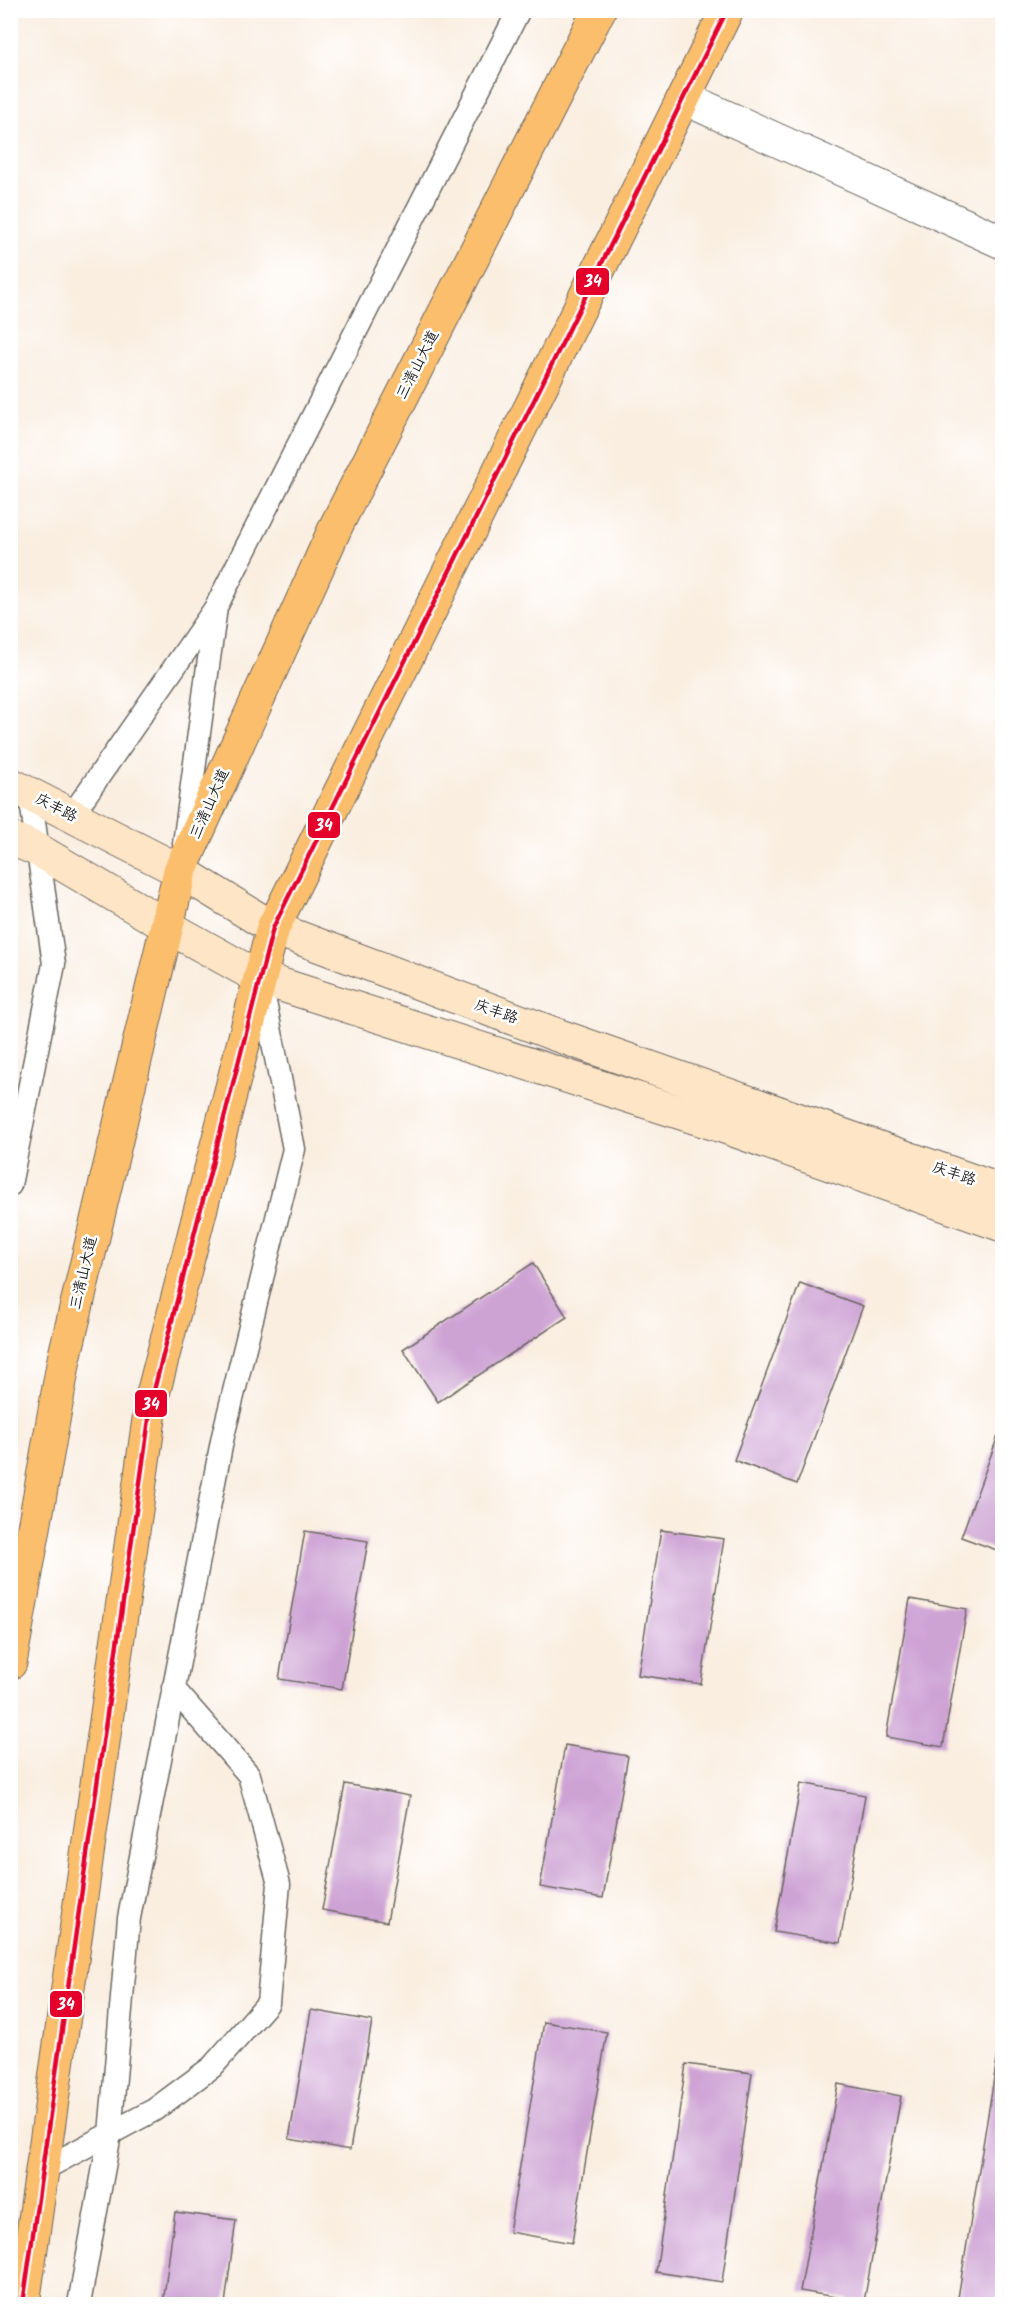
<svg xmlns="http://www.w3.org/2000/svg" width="1013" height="2315" viewBox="0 0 1013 2315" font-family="Kalam,'LXGW WenKai TC',sans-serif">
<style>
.building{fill:#cda3d4}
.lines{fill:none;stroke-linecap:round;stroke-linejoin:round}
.lane-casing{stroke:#6a6661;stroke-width:25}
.street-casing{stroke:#6a6661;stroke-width:35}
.secondary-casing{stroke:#6a6661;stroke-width:35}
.highway-casing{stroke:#6a6661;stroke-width:35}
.lane{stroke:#fff;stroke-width:22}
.street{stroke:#fff;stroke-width:33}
.secondary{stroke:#fde5c5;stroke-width:33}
.highway{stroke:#fabe6d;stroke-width:33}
.bus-1-casing{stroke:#fff;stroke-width:9}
.bus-1{stroke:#e4002b;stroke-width:4.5}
.labels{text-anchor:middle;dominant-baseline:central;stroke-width:5;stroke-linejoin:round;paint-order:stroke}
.street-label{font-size:15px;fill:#1c1c1c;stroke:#fff}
.line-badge{stroke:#fff;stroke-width:2}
.badge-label{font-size:16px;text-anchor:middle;font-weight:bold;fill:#fff}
</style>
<rect width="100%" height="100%" fill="#fff"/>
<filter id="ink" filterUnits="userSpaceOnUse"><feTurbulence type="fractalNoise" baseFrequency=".0167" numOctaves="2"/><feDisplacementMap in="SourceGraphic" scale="12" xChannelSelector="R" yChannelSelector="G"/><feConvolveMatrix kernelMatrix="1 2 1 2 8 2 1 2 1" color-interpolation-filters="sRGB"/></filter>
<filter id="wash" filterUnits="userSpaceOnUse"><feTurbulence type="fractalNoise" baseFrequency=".008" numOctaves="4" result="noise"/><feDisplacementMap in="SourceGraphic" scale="24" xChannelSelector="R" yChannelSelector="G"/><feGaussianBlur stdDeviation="1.35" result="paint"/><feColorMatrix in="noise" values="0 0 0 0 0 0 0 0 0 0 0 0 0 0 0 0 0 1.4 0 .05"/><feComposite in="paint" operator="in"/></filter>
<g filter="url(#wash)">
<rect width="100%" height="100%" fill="#faeee1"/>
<g id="blocks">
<g class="building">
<polygon points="533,1263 567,1317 438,1402 403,1349"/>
<polygon points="800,1283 863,1306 797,1484 734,1460"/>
<polygon points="1002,1425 1002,1552 961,1537"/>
<polygon points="661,1530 724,1539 701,1684 638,1675"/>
<polygon points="305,1531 368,1541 342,1689 279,1679"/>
<polygon points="910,1599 967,1609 943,1747 886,1737"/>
<polygon points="565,1745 628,1756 603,1898 540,1887"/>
<polygon points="801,1783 865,1795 840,1943 774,1932"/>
<polygon points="345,1784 410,1796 387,1922 322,1910"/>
<polygon points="311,2010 372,2021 350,2150 289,2139"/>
<polygon points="544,2022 607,2032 572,2243 509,2232"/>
<polygon points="1001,2035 1002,2304 957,2304"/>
<polygon points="686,2064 752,2073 722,2282 656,2272"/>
<polygon points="838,2084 901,2096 864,2302 800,2291"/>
<polygon points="175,2212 236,2220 225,2304 163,2304"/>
</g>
</g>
</g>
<g filter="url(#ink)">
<use href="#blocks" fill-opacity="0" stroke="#6a6661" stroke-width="1.5"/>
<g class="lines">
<g class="lane-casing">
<g id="lane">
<polyline points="72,815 214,610"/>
<polyline points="184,844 216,607 519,10"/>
<polyline points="10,1185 54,964 30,794"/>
<polyline points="42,2170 154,2110 212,2067 268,2003 279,1884 249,1775 173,1688"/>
<polyline points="79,2304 110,2134 129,1918 223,1436 294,1149 262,987"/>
</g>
</g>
<g class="street-casing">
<polyline id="street" points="684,98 1002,242"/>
</g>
<g class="secondary-casing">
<g id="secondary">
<polyline points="10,784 180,871 273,928 557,1035 1002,1191"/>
<polyline points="10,838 38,850 167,926 260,978 722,1126 1002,1225"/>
</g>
</g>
<g class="highway-casing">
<g id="highway">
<polyline points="10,1663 64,1359 180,871 337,524 599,10"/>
<polyline points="23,2304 152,1398 273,928 727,10"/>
</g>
</g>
<use href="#lane" class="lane"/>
<use href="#street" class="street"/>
<use href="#secondary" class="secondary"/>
<use href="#highway" class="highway"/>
<g class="bus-1-casing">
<polyline id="bus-1" points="23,2304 152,1398 273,928 727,10"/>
</g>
<use href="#bus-1" class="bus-1"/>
</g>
</g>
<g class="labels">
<g class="street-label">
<text transform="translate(418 365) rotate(-63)">三清山大道</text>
<text transform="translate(210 804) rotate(-66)">三清山大道</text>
<text transform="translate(56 808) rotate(27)">庆丰路</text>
<text transform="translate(496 1012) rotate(20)">庆丰路</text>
<text transform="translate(954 1174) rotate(19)">庆丰路</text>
<text transform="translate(84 1273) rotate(-77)">三清山大道</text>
</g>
</g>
<g class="line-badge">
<rect x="575" y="267" width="35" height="29" rx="6" fill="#e4002b"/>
<rect x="307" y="811" width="34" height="28" rx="6" fill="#e4002b"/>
<rect x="134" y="1389" width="34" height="29" rx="6" fill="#e4002b"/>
<rect x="49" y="1990" width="34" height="28" rx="6" fill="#e4002b"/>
</g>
<g class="badge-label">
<text x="593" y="287">34</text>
<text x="324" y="831">34</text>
<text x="151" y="1410">34</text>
<text x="66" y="2010">34</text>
</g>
<rect width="1013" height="2315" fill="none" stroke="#fff" stroke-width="36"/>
</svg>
